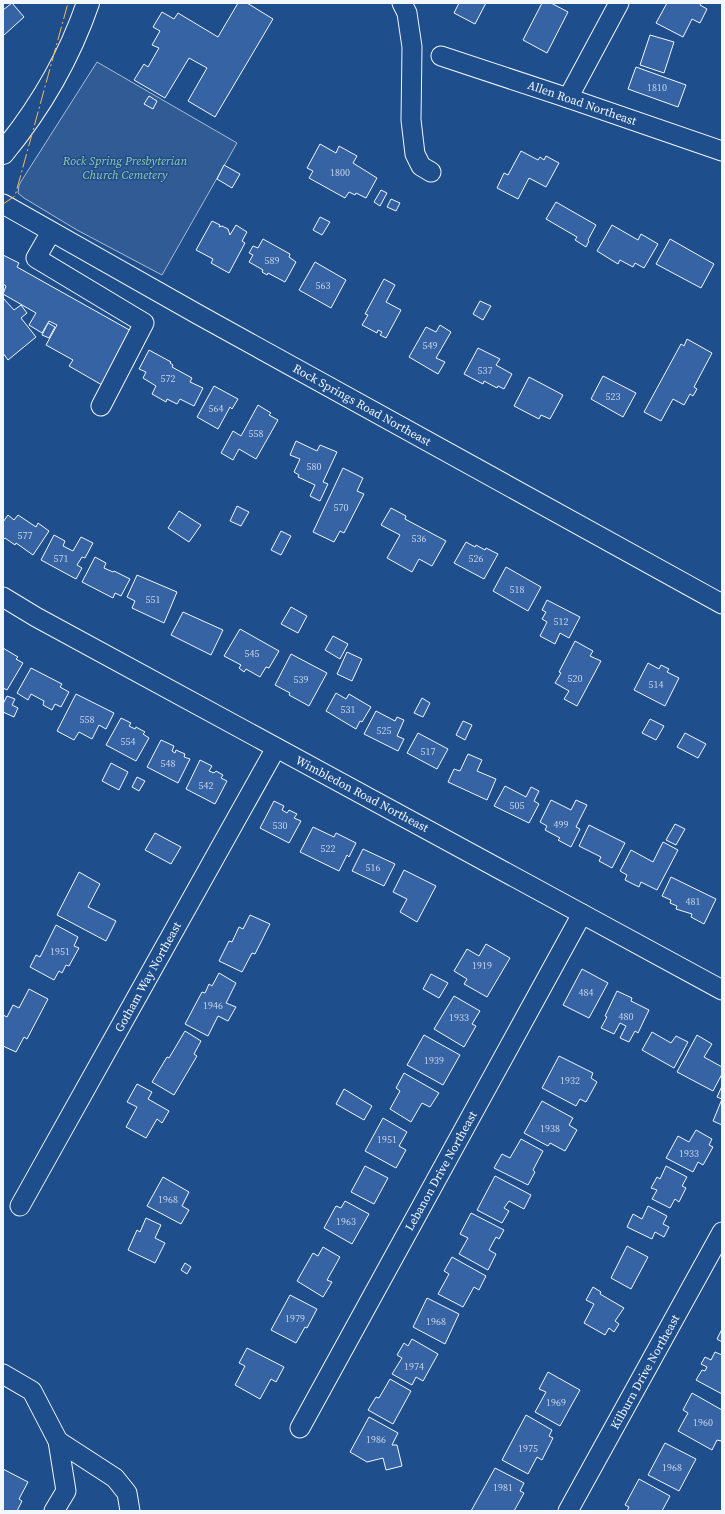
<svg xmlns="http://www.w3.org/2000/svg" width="725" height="1514" viewBox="0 0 725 1514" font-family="'Source Serif 4',serif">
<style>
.built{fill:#305b95;stroke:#a8bbd7}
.building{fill:#3563a3;stroke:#f2f6ff}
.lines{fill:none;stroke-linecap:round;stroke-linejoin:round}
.minor-casing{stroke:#f2f6ff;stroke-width:21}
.major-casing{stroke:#f2f6ff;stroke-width:24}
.minor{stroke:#1f4e8c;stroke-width:19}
.major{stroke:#1f4e8c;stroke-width:22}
.power{stroke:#ffb74d;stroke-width:1;stroke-dasharray:14 3 2 3;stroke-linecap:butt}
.labels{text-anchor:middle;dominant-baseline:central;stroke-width:3;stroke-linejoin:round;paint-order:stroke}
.number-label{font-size:10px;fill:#c3d1e8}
.street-label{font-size:12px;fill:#f2f6ff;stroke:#1f4e8c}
.park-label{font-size:12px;font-style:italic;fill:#97c8a6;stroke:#1f4e8c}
</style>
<rect width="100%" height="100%" fill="#1f4e8c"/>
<polygon class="built" points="97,62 237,143 162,275 77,230 24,198 18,193 19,185 22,180"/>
<g class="building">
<polygon points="12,3 24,17 3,36 3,10"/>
<polygon points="238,3 247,3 273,19 215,117 188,101 207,68 189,58 165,98 134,80 144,64 148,67 159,48 152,45 160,31 153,27 162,12 174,19 178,13 218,37"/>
<polygon points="459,3 486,3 475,24 454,13"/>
<polygon points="542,3 551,3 568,12 547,53 523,40"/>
<polygon points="667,3 701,3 700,5 707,9 700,23 692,19 683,37 656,23"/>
<polygon points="650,35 674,42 664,73 640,65"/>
<polygon points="636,67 686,85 678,107 628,89"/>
<polygon points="149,96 157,101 153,109 144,104"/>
<polygon points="320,144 336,153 339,146 357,156 353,163 377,178 366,198 356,193 355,195 349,192 345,198 309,178 313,171 307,168"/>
<polygon points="521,151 538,160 540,157 544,160 546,156 559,163 546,187 529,178 518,199 497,188 504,173 508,175"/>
<polygon points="224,165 240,174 232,188 217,179"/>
<polygon points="381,190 387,193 380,206 374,202"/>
<polygon points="391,199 400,203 396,211 387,207"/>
<polygon points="556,202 596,225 588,240 589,241 586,247 575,240 577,237 546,219"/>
<polygon points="320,217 330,222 322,235 313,230"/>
<polygon points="212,221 220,225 219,227 222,226 228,229 230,235 236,225 247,232 242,241 245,243 229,273 211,263 213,259 196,250"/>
<polygon points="612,225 638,240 641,234 658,244 644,268 635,263 633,267 620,260 618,264 597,251"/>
<polygon points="263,239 290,254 289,257 296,262 285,282 268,273 267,275 262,272 263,270 249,262 253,255 249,253 253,246 258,248"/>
<polygon points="670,239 714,264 701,288 656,264"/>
<polygon points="3,255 19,263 17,267 133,332 102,385 69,366 73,360 46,345 57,325 49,321 42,333 29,325 36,313 3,294 6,286 3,284"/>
<polygon points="315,262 346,280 331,308 299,290"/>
<polygon points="384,279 395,285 386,302 401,310 386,338 380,335 382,332 378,330 377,333 362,325 368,315 365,314"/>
<polygon points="3,298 14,310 21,305 27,313 21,318 36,337 8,360 3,353"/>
<polygon points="480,301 491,306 483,320 473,314"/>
<polygon points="48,323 55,327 49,338 42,335"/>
<polygon points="440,325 451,332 436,358 445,362 438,374 409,357 426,327 436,332"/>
<polygon points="687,339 712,353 694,387 697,389 693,396 690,394 684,405 673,399 661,421 644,412 681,344 684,346"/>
<polygon points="478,348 500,359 496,365 512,374 504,389 498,386 497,388 484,381 483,384 464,374"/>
<polygon points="149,350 171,362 170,363 173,365 172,367 192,378 190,382 203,388 194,406 180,399 177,404 167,399 166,402 152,394 156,386 143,378 146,372 139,369"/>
<polygon points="603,376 636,393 623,417 591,399"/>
<polygon points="529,377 563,395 550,419 541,415 539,419 514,406"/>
<polygon points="214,386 238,399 232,409 230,407 218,429 197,417"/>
<polygon points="258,405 271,413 269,415 278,420 256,459 239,449 233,460 221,453 233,431 241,436"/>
<polygon points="296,441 317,451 320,445 337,452 323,482 328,484 320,501 310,496 315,485 298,477 299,475 294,472 300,459 290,455"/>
<polygon points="343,468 363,478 357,491 364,494 344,533 340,531 334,542 313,532"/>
<polygon points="237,506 249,512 241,526 230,521"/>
<polygon points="391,508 406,516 405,519 446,541 432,566 419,559 412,572 387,558 400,535 381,525"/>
<polygon points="179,511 201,525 189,542 168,528"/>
<polygon points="8,515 14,520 18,515 36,527 38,523 49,531 33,555 16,543 15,545 5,538 3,540 3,522"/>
<polygon points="281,531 291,536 281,555 271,550"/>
<polygon points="54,535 65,541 63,546 73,551 81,537 93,543 85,558 82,557 77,565 82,568 76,579 41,560"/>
<polygon points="466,542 475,547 476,545 485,550 486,548 498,554 484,579 454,563"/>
<polygon points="95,557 106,563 104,568 113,572 114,571 130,579 121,596 115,593 113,598 82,582"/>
<polygon points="506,567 541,587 528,611 493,591"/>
<polygon points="137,575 177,592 164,623 132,608 135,601 127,597"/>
<polygon points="547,600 580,617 569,638 560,633 555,644 540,636 547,622 542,619 546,612 542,610"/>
<polygon points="291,607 307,616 298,633 281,624"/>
<polygon points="183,612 223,630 211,655 171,635"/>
<polygon points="240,629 279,651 269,668 266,667 260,677 246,669 244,672 239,668 241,665 224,656"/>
<polygon points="333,636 348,644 340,659 325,650"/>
<polygon points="575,641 593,651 590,656 601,661 577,706 564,699 569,691 555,683 561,673 559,672"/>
<polygon points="3,648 18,657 16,659 23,663 7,690 3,688"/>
<polygon points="347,652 362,659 352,681 337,674"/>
<polygon points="291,654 327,673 309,706 289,695 290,693 275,685"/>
<polygon points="648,663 659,669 661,665 669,669 667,672 679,678 665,706 634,690"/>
<polygon points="31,668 62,684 60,687 69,692 61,707 55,704 52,710 43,705 44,701 31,694 28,700 17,693"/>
<polygon points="336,693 346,699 349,694 371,707 362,722 360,721 356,729 326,711"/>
<polygon points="76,694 114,713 106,729 99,725 92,739 79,732 74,740 57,731"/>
<polygon points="7,696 15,699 12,705 18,708 14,717 3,712 3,704"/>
<polygon points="422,698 430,703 423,717 414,713"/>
<polygon points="376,711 395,721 397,717 404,720 397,736 404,739 398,751 364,734"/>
<polygon points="121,718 131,723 129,726 135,729 136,727 145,732 143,734 149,738 136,761 106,745"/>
<polygon points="650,719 664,726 656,740 642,733"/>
<polygon points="463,721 472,725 465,740 456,735"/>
<polygon points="418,733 448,749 437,769 407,753"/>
<polygon points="685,733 706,744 698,758 677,747"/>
<polygon points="161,740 174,746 172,751 175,753 176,750 185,754 184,757 190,759 178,783 147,767"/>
<polygon points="468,754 482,760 477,771 496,779 487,800 448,782 454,769 460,771"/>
<polygon points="200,760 212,766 209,771 214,773 216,771 223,775 221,778 227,781 215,804 186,789"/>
<polygon points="111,763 128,772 119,790 102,781"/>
<polygon points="137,777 145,781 139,791 132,787"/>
<polygon points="505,786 526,797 531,787 539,791 534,801 539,804 529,823 494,806"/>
<polygon points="551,800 571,810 576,800 587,805 576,827 580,829 571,847 558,840 560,838 545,830 547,826 540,822"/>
<polygon points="274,801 284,806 282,810 287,813 289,810 297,814 294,818 301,821 289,843 260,828"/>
<polygon points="675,824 685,829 676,845 666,840"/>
<polygon points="589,825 625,843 612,868 599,861 601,857 579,846"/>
<polygon points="313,827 334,837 336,833 356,843 349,857 347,855 339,871 300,852"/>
<polygon points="155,833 181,847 171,864 145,850"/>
<polygon points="663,842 678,850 657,890 641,882 639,887 625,880 627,875 620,871 631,850 653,862"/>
<polygon points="363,849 395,864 384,886 352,871"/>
<polygon points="404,870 436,886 417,922 400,912 407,899 393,892"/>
<polygon points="79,872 100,884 88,907 116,921 106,941 57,915"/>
<polygon points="671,877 716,899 704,924 691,917 692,914 676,909 677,906 670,903 671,900 662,896"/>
<polygon points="250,915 270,924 255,954 252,953 242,972 219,961 229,941 232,942 239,927 243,929"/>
<polygon points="56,925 78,937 74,946 79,948 69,966 66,965 62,973 59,971 54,980 30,967 36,955 40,957"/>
<polygon points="486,944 510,958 487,997 464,984 467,979 454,971 467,949 479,956"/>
<polygon points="582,969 608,983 589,1018 563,1005"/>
<polygon points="219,973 236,983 226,1003 236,1007 228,1021 218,1016 208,1036 185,1024 202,992 205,993 209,984 212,986"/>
<polygon points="431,974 448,983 439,998 423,989"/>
<polygon points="29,989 48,999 27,1039 24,1037 16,1052 3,1046 3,1015 7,1017 13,1005 19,1008"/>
<polygon points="617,991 632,998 631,1001 649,1010 638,1033 635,1031 629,1042 620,1038 626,1026 620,1023 614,1034 601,1028 607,1017 605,1016"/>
<polygon points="454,996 480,1011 472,1024 476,1026 464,1047 434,1029"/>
<polygon points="185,1031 201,1041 194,1054 197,1056 174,1095 152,1082 167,1057 169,1058"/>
<polygon points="652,1032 671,1043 676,1036 688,1042 674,1068 642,1050"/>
<polygon points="424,1035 460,1055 443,1085 407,1065"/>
<polygon points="697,1035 712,1044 704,1057 722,1067 722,1074 713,1091 677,1072"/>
<polygon points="559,1056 593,1073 591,1078 597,1082 586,1102 580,1099 576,1106 542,1088"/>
<polygon points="404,1073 439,1093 430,1107 422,1103 411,1122 390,1109 400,1091 396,1088"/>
<polygon points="137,1084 152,1092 148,1099 169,1111 162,1123 157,1119 146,1138 126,1127 137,1107 127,1102"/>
<polygon points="722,1086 722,1125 713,1121 722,1099 717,1097"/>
<polygon points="344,1089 372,1106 364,1120 336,1104"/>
<polygon points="542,1101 573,1118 569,1125 577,1130 565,1151 550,1143 548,1146 524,1133"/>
<polygon points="383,1118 407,1132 399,1146 406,1150 396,1168 365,1151"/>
<polygon points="696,1130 712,1139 709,1145 713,1147 703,1165 698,1162 693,1172 666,1158 678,1136 689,1142"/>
<polygon points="521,1139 543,1151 533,1170 535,1172 528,1185 494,1168 502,1154 510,1158"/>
<polygon points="365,1166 388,1178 374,1204 351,1192"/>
<polygon points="666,1166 687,1177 682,1186 686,1188 679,1202 675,1199 670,1208 652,1199 657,1190 651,1188 657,1177 660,1179"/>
<polygon points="495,1176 531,1195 524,1209 509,1201 504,1208 509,1211 502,1223 477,1210"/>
<polygon points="163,1177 189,1192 182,1206 189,1210 181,1224 147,1206"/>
<polygon points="345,1201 369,1214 352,1244 324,1228 336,1206 341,1208"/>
<polygon points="648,1206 667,1216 663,1224 669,1227 664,1237 655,1232 652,1239 627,1227 633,1214 642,1219"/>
<polygon points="471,1213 504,1230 499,1239 496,1237 489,1250 496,1254 488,1270 459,1254 468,1238 460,1234"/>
<polygon points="146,1218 161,1225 155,1238 165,1243 155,1263 128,1250 137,1230 140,1232"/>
<polygon points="627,1246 648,1257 631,1289 611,1278"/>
<polygon points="323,1247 340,1257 327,1280 332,1282 323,1297 297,1281 313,1253 318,1256"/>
<polygon points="452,1257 486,1276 479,1290 474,1287 463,1307 438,1294 449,1274 444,1271"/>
<polygon points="185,1263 191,1267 187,1274 181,1270"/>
<polygon points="593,1287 601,1292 600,1294 624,1308 615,1321 619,1324 614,1332 609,1328 605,1335 584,1323 594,1304 586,1300"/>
<polygon points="290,1295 317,1309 307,1328 305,1327 296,1343 271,1330"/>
<polygon points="427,1298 459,1314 445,1344 413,1327"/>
<polygon points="722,1329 722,1342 717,1339"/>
<polygon points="412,1339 438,1354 423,1381 416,1377 412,1385 392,1374 402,1358 397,1355 404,1343 408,1346"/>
<polygon points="247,1348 284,1367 276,1382 271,1379 260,1399 235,1385 245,1366 239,1363"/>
<polygon points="715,1352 722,1355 722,1394 696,1380 702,1370 705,1371 707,1367 701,1364 705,1357 711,1360"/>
<polygon points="548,1372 580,1390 560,1426 535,1412 546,1392 539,1389"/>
<polygon points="390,1379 411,1391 393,1424 368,1410 376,1397 379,1398"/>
<polygon points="692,1393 722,1410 722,1439 721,1441 717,1440 712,1450 678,1431 688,1413 683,1410"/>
<polygon points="526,1415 552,1430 549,1436 553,1438 542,1460 537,1457 528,1474 502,1460"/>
<polygon points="369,1417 398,1433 392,1445 397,1445 402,1466 386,1470 383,1458 367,1462 350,1452"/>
<polygon points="665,1443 696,1459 679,1491 648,1475"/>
<polygon points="495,1468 524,1483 520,1491 524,1493 514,1511 471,1511"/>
<polygon points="3,1469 28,1482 19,1499 22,1501 17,1511 3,1511"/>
<polygon points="639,1479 670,1496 662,1511 627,1511 629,1507 625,1505"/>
</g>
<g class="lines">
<g class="minor-casing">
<g id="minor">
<polyline points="402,3 407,13 412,47 411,120 415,154 421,166 431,172"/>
<polyline points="441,56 568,98 722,151"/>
<polyline points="568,98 619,3"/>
<polyline points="3,204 199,315 722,604"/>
<polyline points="51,232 36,258 144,323 101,406"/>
<polyline points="3,597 36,617 722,990"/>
<polyline points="20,1206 276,748"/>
<polyline points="3,1374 32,1391 58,1441 66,1491 54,1511"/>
<polyline points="300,1428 582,914"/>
<polyline points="58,1441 115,1478 127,1493 130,1511"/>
<polyline points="568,1511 722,1232"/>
</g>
</g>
<g class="major-casing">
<path id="major" d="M 3,153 C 40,108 69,58 88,3"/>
</g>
<use href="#minor" class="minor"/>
<use href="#major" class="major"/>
<polyline class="power" points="3,204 15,196 68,3"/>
</g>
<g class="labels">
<g class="number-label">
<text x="657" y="87">1810</text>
<text x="340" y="172">1800</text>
<text x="272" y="260">589</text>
<text x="323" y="285">563</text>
<text x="430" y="345">549</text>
<text x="485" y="370">537</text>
<text x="168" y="378">572</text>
<text x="613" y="396">523</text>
<text x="216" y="408">564</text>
<text x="256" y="433">558</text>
<text x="314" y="466">580</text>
<text x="341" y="507">570</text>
<text x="25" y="535">577</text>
<text x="419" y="538">536</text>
<text x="61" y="558">571</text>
<text x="476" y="558">526</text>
<text x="517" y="589">518</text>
<text x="153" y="599">551</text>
<text x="561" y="621">512</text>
<text x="252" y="653">545</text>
<text x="575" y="678">520</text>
<text x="301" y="679">539</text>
<text x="656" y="684">514</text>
<text x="348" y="709">531</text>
<text x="87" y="719">558</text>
<text x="384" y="730">525</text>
<text x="128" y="741">554</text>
<text x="428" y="751">517</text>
<text x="168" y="763">548</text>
<text x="206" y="785">542</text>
<text x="517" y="805">505</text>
<text x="561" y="824">499</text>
<text x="280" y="825">530</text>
<text x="328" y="848">522</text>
<text x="373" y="867">516</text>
<text x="693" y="901">481</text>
<text x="60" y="951">1951</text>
<text x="482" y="965">1919</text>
<text x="586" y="992">484</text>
<text x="213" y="1005">1946</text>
<text x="626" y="1016">480</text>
<text x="459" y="1017">1933</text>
<text x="434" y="1060">1939</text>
<text x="570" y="1080">1932</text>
<text x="550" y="1128">1938</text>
<text x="387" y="1139">1951</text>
<text x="689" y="1153">1933</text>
<text x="168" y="1199">1968</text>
<text x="346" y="1221">1963</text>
<text x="295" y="1318">1979</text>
<text x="436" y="1321">1968</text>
<text x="414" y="1366">1974</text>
<text x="556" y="1402">1969</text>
<text x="703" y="1422">1960</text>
<text x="376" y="1439">1986</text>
<text x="528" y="1448">1975</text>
<text x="672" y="1467">1968</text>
<text x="503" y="1487">1981</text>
</g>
<g class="street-label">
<text transform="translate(582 103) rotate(19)">Allen Road Northeast</text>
<text transform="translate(362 405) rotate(29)">Rock Springs Road Northeast</text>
<text transform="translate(362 794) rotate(28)">Wimbledon Road Northeast</text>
<text transform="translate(148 977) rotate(-61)">Gotham Way Northeast</text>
<text transform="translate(441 1171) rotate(-61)">Lebanon Drive Northeast</text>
<text transform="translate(645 1372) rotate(-61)">Kilburn Drive Northeast</text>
</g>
<g class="park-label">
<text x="125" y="161">Rock Spring Presbyterian<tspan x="125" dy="14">Church Cemetery</tspan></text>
</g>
</g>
<rect width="725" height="1514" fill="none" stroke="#f2f6ff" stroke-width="8"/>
</svg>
